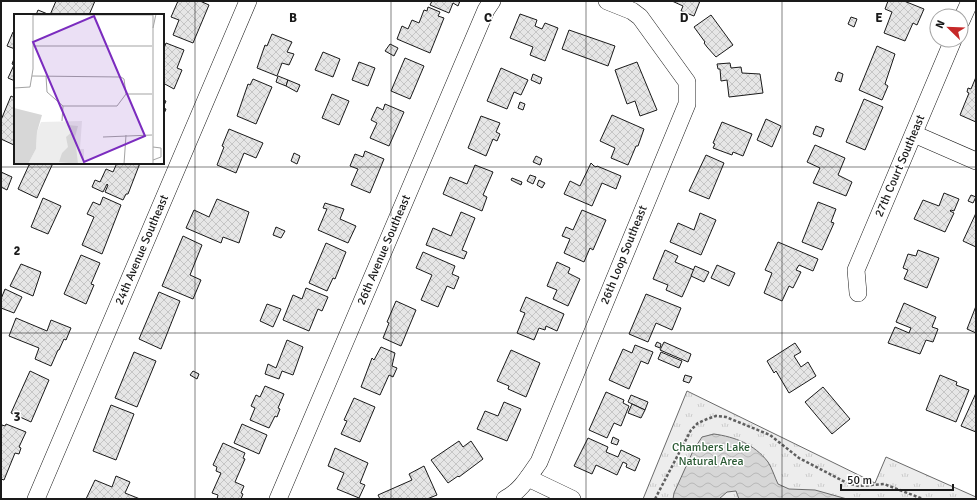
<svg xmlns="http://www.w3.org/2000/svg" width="977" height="500" viewBox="0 0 977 500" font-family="Signika,sans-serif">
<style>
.park{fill:url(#park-tufts);stroke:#6a6a6a}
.water{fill:url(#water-waves);stroke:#6a6a6a}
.building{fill:url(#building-cross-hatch);stroke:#1a1a1a}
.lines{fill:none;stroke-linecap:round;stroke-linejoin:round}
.minor-casing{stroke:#1a1a1a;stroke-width:18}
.path{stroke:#5f5f5f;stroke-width:2.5;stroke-dasharray:3 2;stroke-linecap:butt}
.minor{stroke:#fff;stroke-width:17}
.grid{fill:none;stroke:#1a1a1a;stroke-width:1;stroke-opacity:0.55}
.labels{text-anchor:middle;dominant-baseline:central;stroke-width:3;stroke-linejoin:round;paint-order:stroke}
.street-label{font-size:12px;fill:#1a1a1a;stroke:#fff}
.park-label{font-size:12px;fill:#2b5a34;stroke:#fff}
.inset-road{fill:none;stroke:#a3a3a3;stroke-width:1}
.view{fill:#7b2cbf;fill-opacity:0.15;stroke:#7b2cbf;stroke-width:2}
.inset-edge{fill:none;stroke:#1a1a1a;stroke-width:2}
.grid-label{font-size:13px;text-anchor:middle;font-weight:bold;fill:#1a1a1a;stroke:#fff;stroke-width:3;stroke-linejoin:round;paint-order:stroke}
</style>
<defs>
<pattern id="park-tufts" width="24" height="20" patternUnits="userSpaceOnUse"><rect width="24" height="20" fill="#ededed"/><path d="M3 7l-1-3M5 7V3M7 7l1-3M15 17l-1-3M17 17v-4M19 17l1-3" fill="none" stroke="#cbcbcb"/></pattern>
<pattern id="water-waves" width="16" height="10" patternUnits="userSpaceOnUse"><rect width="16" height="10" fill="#d7d7d7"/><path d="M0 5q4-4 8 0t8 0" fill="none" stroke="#b8b8b8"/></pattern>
<pattern id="building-cross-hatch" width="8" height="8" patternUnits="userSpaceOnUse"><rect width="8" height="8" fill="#e6e6e6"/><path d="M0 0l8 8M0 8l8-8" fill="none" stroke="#c5c5c5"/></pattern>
</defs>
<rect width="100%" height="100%" fill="#fff"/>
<polygon class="park" points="687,391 875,483 886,457 976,497 976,499 643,499"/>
<path class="water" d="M 714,434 C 735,437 754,444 768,462 C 772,468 775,478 778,484 L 789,489 L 815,490 L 847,499 L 739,499 L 736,491 L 727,492 L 719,499 L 673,499 L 674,493 L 693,451 L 702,437 Z"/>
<g class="building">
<polygon points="56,1 95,1 89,15 36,15 38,10 50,15"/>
<polygon points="178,1 200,1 209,5 193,43 173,35 179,20 171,17"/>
<polygon points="432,1 460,1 458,6 453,3 449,13 430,5"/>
<polygon points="672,1 700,1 694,16 681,11 683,6"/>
<polygon points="888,1 904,1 924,9 917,25 913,23 905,41 884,33 892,12 885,9"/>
<polygon points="428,7 440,12 438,16 444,18 430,53 397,39 402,26 408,29 412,20 419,23 424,10 427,11"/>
<polygon points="520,14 537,20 535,26 542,29 545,23 558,28 545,61 530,55 533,47 510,38"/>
<polygon points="711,15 733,45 716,57 707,47 704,43 705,42 694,27"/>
<polygon points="851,17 857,19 854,27 848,24"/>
<polygon points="569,30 615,46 608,66 562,49"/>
<polygon points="13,32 15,33 15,49 7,46"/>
<polygon points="272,34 292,42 287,52 294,54 289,65 282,63 277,76 257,68 265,45 267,46"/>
<polygon points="166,43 184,50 177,68 182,70 174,89 163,83 163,51"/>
<polygon points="390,44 398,48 394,56 385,51"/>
<polygon points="877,46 895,54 885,84 888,86 882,100 859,90"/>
<polygon points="323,52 340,59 333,77 315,70"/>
<polygon points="15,56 15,81 8,78 14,65 12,64"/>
<polygon points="405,58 424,66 410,99 391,91"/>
<polygon points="359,62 375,68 368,86 352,80"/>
<polygon points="637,62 657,110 640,116 635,101 627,104 615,70"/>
<polygon points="730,63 731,68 741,67 742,73 760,74 763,93 729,97 727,80 721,81 720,69 718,69 717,64"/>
<polygon points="501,68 528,80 521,95 514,92 507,109 487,101"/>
<polygon points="838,72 843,74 841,82 835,80"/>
<polygon points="533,74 542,78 540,84 531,80"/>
<polygon points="278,76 288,80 286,86 276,82"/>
<polygon points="976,77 976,122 960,115 969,93 967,92 968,88 971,89"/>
<polygon points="253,79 272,87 256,124 237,116 248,84 250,85"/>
<polygon points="288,80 300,85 297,92 286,86"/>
<polygon points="332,94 349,101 339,125 322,118"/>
<polygon points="11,96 15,98 14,145 1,139 1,120"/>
<polygon points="864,99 883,107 865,150 846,142"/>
<polygon points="163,100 166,101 163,108 166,109 163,116"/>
<polygon points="520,102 525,104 523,110 518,108"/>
<polygon points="385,104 404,112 389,146 370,138 377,123 371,120 377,107 383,110"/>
<polygon points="612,115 644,129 638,146 636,146 628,165 611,158 615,148 600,141"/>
<polygon points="481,116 500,123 496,132 500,134 497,141 493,139 486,156 468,148"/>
<polygon points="766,119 781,126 772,147 757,140"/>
<polygon points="722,122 752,134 743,156 733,152 732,155 713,148 715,144 713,143"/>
<polygon points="816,126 824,129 821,137 813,134"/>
<polygon points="229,129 263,143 256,158 244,153 236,173 217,165 224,147 222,146"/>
<polygon points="815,145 845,158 838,175 852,182 846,196 813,183 820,168 807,162"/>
<polygon points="365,151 384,159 370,193 351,185 358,169 350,166 355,154 363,157"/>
<polygon points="294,153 300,156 297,164 291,161"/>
<polygon points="706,155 724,163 709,199 689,191"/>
<polygon points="536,156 542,159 540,165 533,162"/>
<polygon points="35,163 53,163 37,198 18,189 29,165"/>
<polygon points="117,163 140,163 128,194 126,194 123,200 105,192 108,185 107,184 103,192 92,187 95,180 100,182 106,169 113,172"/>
<polygon points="591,163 594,166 596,167 597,166 621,176 616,189 602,183 592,206 564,194 570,181 580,186"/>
<polygon points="475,165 493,172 483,195 487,197 482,211 443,194 450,177 467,184"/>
<polygon points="1,172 12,177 7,190 1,187"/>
<polygon points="530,175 536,177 533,184 527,181"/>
<polygon points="512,178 522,182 521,185 511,180"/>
<polygon points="539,180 545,183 542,188 537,185"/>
<polygon points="944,193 959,199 954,211 951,210 950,211 954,213 945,232 914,219 923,200 939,206"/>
<polygon points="971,195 976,197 973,203 968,201"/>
<polygon points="103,197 121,205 102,254 82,245 94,217 87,214 93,202 100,205"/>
<polygon points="43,198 61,206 48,234 31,227"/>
<polygon points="217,199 249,212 239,243 223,237 221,243 186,228 194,210 209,217"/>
<polygon points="818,202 836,209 831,222 834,223 822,250 802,242"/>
<polygon points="325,203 344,209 340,219 356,226 348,243 318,230 327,209 323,208"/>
<polygon points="582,210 606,220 593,250 590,248 584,262 564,253 570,239 562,236 566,227 573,230"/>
<polygon points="461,212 475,218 462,250 467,252 464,259 426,245 433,228 451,236"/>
<polygon points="700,213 716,220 701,255 670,242 678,223 694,230"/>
<polygon points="976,213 976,247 963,241"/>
<polygon points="276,227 285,231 281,238 273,235"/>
<polygon points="183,236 202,245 190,275 201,280 193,299 162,286"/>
<polygon points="778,242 818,259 813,271 799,265 796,270 801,272 793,288 789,286 782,301 764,293 772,273 765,270"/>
<polygon points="326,243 346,252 335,279 333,278 327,291 309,283"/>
<polygon points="665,250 678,256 675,262 694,270 682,297 666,290 668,285 653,279"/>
<polygon points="918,250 939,258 927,288 904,279 908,270 903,268 908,254 916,256"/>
<polygon points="423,252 455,266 452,274 459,277 454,289 447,286 438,307 421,300 432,275 416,268"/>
<polygon points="81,255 100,263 91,284 94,285 86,304 64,294"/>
<polygon points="557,262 570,268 568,273 580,279 568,306 553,299 557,290 547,286"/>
<polygon points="21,264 41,272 33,296 10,286"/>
<polygon points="717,265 735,273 729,286 711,278"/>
<polygon points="695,266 709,272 704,282 691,276"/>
<polygon points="306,288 328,297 322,311 318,309 309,331 283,320 293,295 302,299"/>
<polygon points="5,289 22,297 14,313 1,308 1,299"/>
<polygon points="159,292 180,301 161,349 139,339"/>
<polygon points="646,294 681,308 672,330 656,323 648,342 629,334"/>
<polygon points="526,297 564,314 557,331 546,326 545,330 539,328 534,340 517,333 525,313 520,311"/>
<polygon points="396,301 416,310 401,346 383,338 389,323 387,322"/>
<polygon points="904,303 936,317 932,327 938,329 933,342 926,340 920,354 888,343 895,327 909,333 911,328 896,322"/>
<polygon points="267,304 281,309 273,327 260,321"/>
<polygon points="976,306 976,333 967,329"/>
<polygon points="16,318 47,331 51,320 71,328 66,340 64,339 59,350 58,350 51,366 35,359 39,348 9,336"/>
<polygon points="287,340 303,347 293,375 282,371 279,379 265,374 268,364 276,368"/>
<polygon points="657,342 661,344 660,348 655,346"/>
<polygon points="664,342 691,354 688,362 660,350"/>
<polygon points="795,343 801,352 794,356 801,367 808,362 816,376 789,393 776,371 774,373 767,361"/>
<polygon points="635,345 653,352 648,364 641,361 629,389 609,380 623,349 632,353"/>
<polygon points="381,347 395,353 392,366 397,368 393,377 389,375 380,395 361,387 372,358 374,360"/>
<polygon points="511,350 540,363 526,397 508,389 509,386 497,381"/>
<polygon points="134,352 156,361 137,407 115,398"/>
<polygon points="661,352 682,361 679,368 658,359"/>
<polygon points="30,371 49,380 31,422 11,413"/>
<polygon points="193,371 199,374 197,379 190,375"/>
<polygon points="685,375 692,377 689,383 683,381"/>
<polygon points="940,375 957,382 956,385 969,390 956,422 926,410"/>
<polygon points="265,386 284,394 278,408 280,409 277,417 275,416 269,428 250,420 255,408 251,406 256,395 260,397"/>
<polygon points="823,387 850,419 832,434 805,402"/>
<polygon points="606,392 624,400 623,403 629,406 621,426 614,423 607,438 589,430"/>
<polygon points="976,393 976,432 961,426"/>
<polygon points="631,395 648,402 645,410 628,402"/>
<polygon points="354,398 375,407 360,442 341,434 347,421 344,420"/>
<polygon points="504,402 521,409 507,441 477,429 485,411 498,416"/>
<polygon points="632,404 645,410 641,418 628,413"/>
<polygon points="111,405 134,414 116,460 93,451"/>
<polygon points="6,424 26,432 19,447 21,448 19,454 15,453 4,480 1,479 1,427 2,425 5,426"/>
<polygon points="242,424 267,435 259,454 234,443"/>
<polygon points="613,437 619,440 617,445 611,443"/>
<polygon points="588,438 608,447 606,452 618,457 621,450 640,459 635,471 626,467 627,464 623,462 617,475 596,465 592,474 574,466"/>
<polygon points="459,441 463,447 471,441 483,459 459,477 458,476 448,483 431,460"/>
<polygon points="223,443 245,453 243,458 245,459 235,482 244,486 241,493 243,494 241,499 217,499 218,495 212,493 221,473 216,471 217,467 213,465"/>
<polygon points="335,448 368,463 360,483 365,485 359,498 337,489 344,473 328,466"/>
<polygon points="424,466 437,495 427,499 380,499 378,495 412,480 409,474"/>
<polygon points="116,476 130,482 125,493 140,499 86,499 95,480 112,487"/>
</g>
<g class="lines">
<g class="minor-casing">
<g id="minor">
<polyline points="961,21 970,1"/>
<polyline points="914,134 976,161"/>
<polyline points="858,293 856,270 953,40"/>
<polyline points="528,478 572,499"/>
<polyline points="36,499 248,1"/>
<polyline points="278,499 486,10 492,1"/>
<path d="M 505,499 C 521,491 529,476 539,462 L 687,104 L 687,82 L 640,17 L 632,11 L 607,1"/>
</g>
</g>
<polyline class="path" points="655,499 691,430 698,423 707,419 716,416 726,417 770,435 799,458 847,483 859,486 884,484 923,499"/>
<use href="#minor" class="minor"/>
</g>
<path class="grid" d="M 195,1 L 195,499M 391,1 L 391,499M 586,1 L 586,499M 782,1 L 782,499M 1,167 L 976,167M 1,333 L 976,333"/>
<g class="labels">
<g class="street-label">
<text transform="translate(900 166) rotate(-67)">27th Court Southeast</text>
<text transform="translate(142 250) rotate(-67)">24th Avenue Southeast</text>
<text transform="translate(384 250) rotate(-67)">26th Avenue Southeast</text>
<text transform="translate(624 255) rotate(-68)">26th Loop Southeast</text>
</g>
<g class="park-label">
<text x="711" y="447">Chambers Lake<tspan x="711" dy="14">Natural Area</tspan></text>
</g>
</g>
<g transform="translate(14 14)">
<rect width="150" height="150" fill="#fff"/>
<path d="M 68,107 L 66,135 L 70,135 L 70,150 L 14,150 L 22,135 L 23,118 L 27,108 Z" fill="#ededed"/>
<path d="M 0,94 L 28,101 L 23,118 L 22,135 L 14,150 L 0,150 ZM 53,111 L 64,112 L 61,123 L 64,150 L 45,148 L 48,139 L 54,133 L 52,123 L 58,118 Z" fill="#d7d7d7"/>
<path class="inset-road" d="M 139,0 L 139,150M 19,1 L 139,1M 139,14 L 142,0M 19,32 L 138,32M 18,62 L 107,63 L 110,65 L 112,80M 32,62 L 33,78 L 49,92 L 103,92 L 112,80M 0,74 L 16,73 L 19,55 L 19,1M 112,80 L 138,80M 48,107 L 49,92M 89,123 L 138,121M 139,146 L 147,143 L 147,134 L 139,133M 110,150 L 112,121"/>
<path class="view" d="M 80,2 L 131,122 L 70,148 L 19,28 Z"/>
<rect width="150" height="150" class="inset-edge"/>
</g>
<g class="grid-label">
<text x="293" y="22">B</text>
<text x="488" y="22">C</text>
<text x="684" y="22">D</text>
<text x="879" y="22">E</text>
<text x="17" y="255">2</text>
<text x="17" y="421">3</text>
</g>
<rect width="977" height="500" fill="none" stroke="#1a1a1a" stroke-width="4"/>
<g transform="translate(949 28) rotate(293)"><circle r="19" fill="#ffffff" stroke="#a3a3a3"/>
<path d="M0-3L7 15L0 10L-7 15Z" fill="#c62828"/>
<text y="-6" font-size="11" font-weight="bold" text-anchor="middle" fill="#1a1a1a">N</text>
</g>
<path d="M841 484v6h112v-6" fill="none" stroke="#1a1a1a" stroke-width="2"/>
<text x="847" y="484" font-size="12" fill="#1a1a1a" stroke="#ffffff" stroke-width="3" paint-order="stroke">50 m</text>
</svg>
